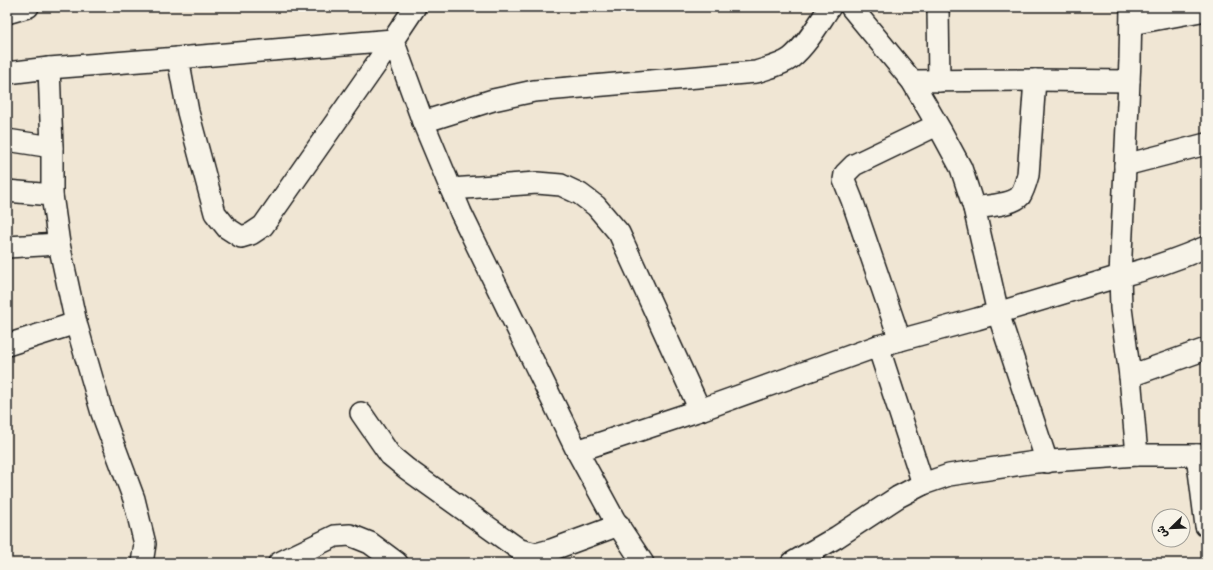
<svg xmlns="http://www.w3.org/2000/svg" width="1213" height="570" viewBox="0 0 1213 570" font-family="Delius,'Playpen Sans Arabic',sans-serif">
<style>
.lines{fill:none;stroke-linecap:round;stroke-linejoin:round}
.street-casing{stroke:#1c1c1c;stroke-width:24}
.street{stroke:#f7f3e8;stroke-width:21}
</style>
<rect width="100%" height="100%" fill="#f0e6d4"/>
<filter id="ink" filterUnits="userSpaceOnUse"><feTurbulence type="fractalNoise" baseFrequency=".025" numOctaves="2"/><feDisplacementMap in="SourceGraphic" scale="8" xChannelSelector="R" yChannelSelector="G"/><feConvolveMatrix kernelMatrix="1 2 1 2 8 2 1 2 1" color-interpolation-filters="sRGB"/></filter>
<g filter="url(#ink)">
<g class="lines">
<g class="street-casing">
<g id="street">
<polyline points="415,7 393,40 423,122 461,213 577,451 614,519 643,563"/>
<polyline points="851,7 912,81 941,131 961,168 974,208 998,313 1047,462"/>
<polyline points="938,7 939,81"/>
<polyline points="1131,7 1130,60 1120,276 1121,308 1130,376 1137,455"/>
<polyline points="7,13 28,7"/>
<polyline points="1131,24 1206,10"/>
<polygon points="393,40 263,226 251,234 241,237 227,228 215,213 188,112 178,58"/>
<polyline points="49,68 52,147 52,195 59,244 76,323 102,413 134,499 145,544 142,563"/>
<polyline points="7,73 49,68 178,58"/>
<polyline points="912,81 1035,80 1129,81"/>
<path d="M 423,122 L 493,100 L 534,91 L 756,72 C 768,68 782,65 791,58 C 807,45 819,23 830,7"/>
<polyline points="7,140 52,147"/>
<polyline points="1125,165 1206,144"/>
<polyline points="451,189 537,183 561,185 580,194 596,206 619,233 700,410"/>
<polyline points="7,191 52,195"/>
<path d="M 974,208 C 986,206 1012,205 1020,196 C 1024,190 1026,182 1028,175 L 1035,80"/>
<polyline points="7,247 59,244"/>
<polyline points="900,340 852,200 844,180 845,174 854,165 937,125"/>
<polyline points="7,345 76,323"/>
<polyline points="878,346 923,484"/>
<polyline points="1130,376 1206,349"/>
<polyline points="361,413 390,455 407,469 520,550 536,554 551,550 619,525"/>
<path d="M 577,451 L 700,410 L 878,346 L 977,319 L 1120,276 C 1150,269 1178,259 1206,247"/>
<polyline points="1197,455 1206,526"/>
<polyline points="279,563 335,536 350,535 370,543 397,563"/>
<polyline points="792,563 837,537 898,497 923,484 949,475 1036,462 1137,455 1206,455"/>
</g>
</g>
<use href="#street" class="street"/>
</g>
</g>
<rect width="1213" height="570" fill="none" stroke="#f7f3e8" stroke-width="24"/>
<rect x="12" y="12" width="1189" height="546" fill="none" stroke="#1c1c1c" stroke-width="1.5" filter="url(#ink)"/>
<g transform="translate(1171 528) rotate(247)"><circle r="19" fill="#f7f3e8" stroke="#9f9d96"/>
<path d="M0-3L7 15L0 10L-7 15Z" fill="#1c1c1c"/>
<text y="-6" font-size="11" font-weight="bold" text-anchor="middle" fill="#1c1c1c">ش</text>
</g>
</svg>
